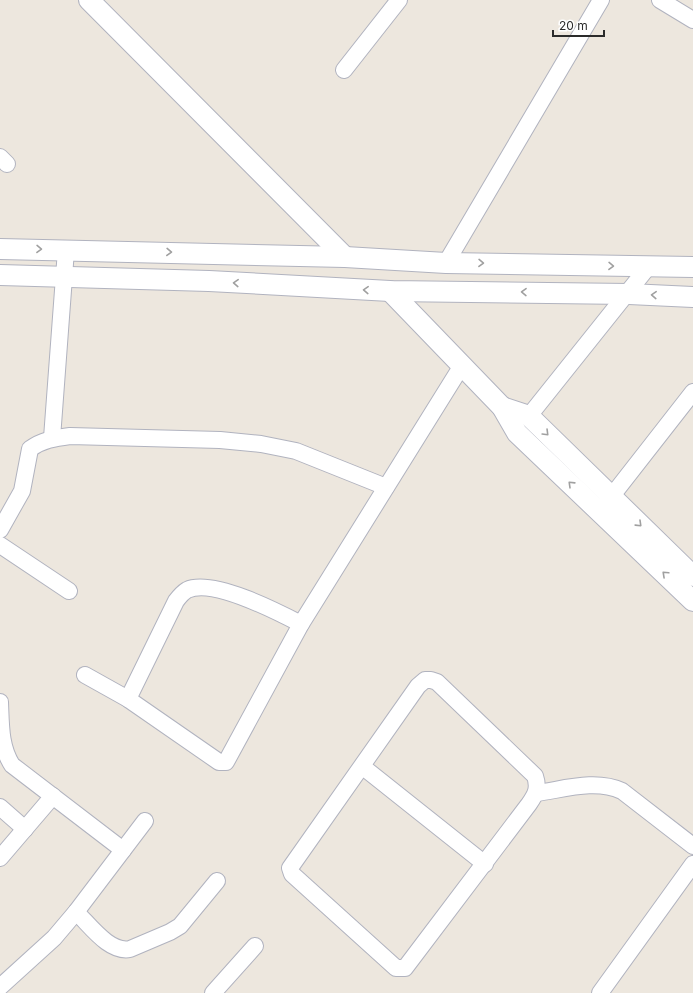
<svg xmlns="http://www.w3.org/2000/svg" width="693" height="993" viewBox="0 0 693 993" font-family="Inter,sans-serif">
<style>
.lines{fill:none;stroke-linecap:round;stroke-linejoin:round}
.minor-casing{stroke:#b1b3bf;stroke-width:18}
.tertiary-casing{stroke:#b1b3bf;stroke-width:22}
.minor{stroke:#fff;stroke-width:16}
.tertiary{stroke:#fff;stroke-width:20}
.oneway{stroke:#a0a0a0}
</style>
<rect width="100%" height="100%" fill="#ede7de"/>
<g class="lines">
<g class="minor-casing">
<g id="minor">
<polyline points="660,0 693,20"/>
<polyline points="344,70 399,0"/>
<polyline points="0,157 7,164"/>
<polyline points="446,263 601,0"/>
<polyline points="529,416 648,267"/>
<polyline points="52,438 66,250"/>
<polyline points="604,506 693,392"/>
<path d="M 0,530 L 22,491 L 30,449 C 42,440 55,438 70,436 L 220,440 L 261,444 L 296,451 L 386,487"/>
<polyline points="0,545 69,591"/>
<polyline points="85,675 128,699 219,762 226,762 301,624 461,367"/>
<path d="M 425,680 L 431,680 L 437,682 L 535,776 C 539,788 536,794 529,804 L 405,968 L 396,968 L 292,874 L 290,868 L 418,686 Z"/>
<path d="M 128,699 L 176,601 C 179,597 182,593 187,590 C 212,578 278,612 301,624"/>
<path d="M 0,702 C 1,724 0,746 12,765 L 123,850"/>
<polyline points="363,767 485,864"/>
<path d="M 537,793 C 565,789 596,779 622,791 L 693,846"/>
<polyline points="0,807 25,829"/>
<polyline points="0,858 53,796"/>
<path d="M 76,912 C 90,925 109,953 130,949 L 170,932 L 180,926 L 217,881"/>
<polyline points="0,987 54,938 76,912 145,821"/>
<polyline points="213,993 255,946"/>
<polyline points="600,993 693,864"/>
</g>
</g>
<g class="tertiary-casing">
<g id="tertiary">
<polyline points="89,0 345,257"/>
<polyline points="0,249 345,257 446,263 693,267"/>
<polyline points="0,275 209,281 390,291 629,294 693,297"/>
<polyline points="390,291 502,407 517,433 693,601"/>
<polyline points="502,407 529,416 693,576"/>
</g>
</g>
<use href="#minor" class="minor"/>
<use href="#tertiary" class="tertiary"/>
</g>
<defs><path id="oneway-chevron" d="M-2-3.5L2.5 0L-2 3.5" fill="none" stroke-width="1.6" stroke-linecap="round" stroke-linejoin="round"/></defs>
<g class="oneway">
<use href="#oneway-chevron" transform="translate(39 249) rotate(1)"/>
<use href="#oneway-chevron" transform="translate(169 252) rotate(2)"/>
<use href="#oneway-chevron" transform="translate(481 263) rotate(1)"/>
<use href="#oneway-chevron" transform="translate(611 266) rotate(1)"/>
<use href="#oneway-chevron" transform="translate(236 283) rotate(-177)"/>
<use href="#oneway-chevron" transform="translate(366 290) rotate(-177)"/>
<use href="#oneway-chevron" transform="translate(524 292) rotate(-179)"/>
<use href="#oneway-chevron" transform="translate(654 295) rotate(-177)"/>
<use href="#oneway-chevron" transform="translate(546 433) rotate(45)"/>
<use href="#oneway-chevron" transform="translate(571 484) rotate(-136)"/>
<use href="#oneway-chevron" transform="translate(639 524) rotate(44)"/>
<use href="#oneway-chevron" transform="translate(665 574) rotate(-137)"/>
</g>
<path d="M553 30v6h51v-6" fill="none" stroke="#2b2b2b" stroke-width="2"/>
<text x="559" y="30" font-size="12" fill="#2b2b2b" stroke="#ffffff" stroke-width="3" paint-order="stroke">20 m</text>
</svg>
